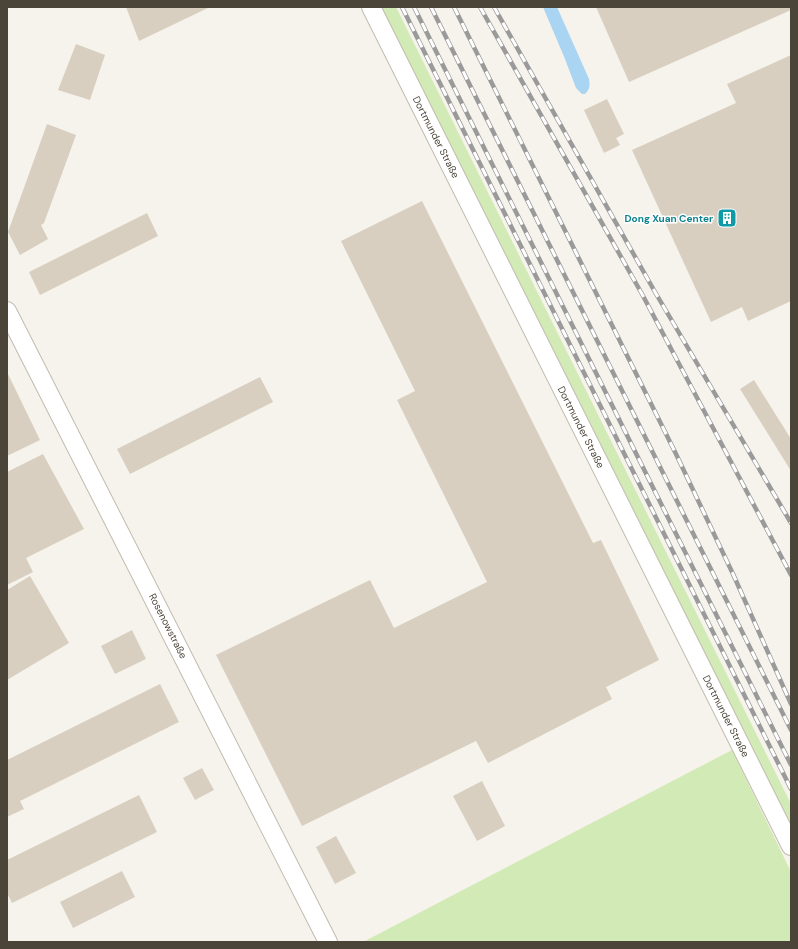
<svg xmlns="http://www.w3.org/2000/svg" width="798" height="949" viewBox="0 0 798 949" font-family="'DM Sans',sans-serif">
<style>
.green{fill:#d2eab5}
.water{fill:#a9d4f2}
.building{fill:#d8cfc1}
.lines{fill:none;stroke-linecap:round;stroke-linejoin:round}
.minor-casing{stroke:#c2bbae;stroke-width:20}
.minor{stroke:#fff;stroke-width:18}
.rail-casing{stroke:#9a9a9a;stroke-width:4.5}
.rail{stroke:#fff;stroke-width:3;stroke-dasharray:9;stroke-linecap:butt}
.labels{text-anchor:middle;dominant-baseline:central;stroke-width:3;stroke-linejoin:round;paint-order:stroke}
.street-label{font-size:10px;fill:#4b4439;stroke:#fff}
.culture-label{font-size:10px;font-weight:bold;fill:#0d838f;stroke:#fff;text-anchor:end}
</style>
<rect width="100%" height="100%" fill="#f6f3ec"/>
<g class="green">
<polygon points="381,7 396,7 791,804 791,825"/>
<polygon points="732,750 791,872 791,942 363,942"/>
</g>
<path class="water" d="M 543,7 L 557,7 L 589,79 C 590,86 590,89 585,94 L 582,94 L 576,88 L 565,59 Z"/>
<g class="building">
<polygon points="126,7 210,7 139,41"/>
<polygon points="596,7 791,7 791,10 629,82"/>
<polygon points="76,44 105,55 90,100 58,90"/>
<polygon points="791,55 791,301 748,321 742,307 711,322 632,150 736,103 727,84"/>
<polygon points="607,99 624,134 616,138 620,145 604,153 584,110"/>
<polygon points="47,124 76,135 44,223 41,225 48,239 20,255 8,232"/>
<polygon points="422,201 593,543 601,540 659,660 606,687 612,699 488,763 476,741 302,826 216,655 370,580 394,628 487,582 397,400 415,391 341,241"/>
<polygon points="147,213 158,236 40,295 29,272"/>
<polygon points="7,372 40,440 7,456"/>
<polygon points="260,377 273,402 130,474 117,449"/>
<polygon points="754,380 791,439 791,471 740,389"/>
<polygon points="43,454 84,529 26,558 33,572 7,585 7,472"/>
<polygon points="30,576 69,643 7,680 7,590"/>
<polygon points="132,630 146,659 115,674 101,646"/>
<polygon points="160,684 179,722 20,801 24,809 7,817 7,760"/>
<polygon points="202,768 214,790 195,800 183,778"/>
<polygon points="482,781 505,826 477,841 453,796"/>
<polygon points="139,795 157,832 12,903 7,893 7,860"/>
<polygon points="336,836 356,873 335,884 316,847"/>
<polygon points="122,871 135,897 73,928 60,902"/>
</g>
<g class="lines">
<g class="minor-casing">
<g id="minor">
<polyline points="371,7 791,846"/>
<polyline points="7,311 328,942"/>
</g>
</g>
<use href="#minor" class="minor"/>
<g class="rail-casing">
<g id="rail">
<polyline points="402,7 791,789"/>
<polyline points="414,7 791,765"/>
<polyline points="431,7 791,730"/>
<polyline points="454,7 676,454 733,574 791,704"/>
<polyline points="480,7 642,294 791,575"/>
<polyline points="494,7 655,292 791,523"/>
</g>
</g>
<use href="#rail" class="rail"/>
</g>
<defs>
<g id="building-square" transform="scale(1)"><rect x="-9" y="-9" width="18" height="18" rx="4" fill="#0f9aa8" stroke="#fff"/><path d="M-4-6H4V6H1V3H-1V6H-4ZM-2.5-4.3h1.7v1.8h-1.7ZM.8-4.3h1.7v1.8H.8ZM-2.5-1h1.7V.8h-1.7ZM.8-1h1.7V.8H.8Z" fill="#fff"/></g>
</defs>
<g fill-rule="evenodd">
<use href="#building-square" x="727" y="218"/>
</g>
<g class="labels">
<g class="street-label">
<text transform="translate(436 137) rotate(63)">Dortmunder Straße</text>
<text transform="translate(581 427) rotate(63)">Dortmunder Straße</text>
<text transform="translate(168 626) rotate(63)">Rosenowstraße</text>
<text transform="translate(726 716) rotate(63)">Dortmunder Straße</text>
</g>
<g class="culture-label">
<text x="713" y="218">Dong Xuan Center</text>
</g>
</g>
<rect width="798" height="949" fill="none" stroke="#4b4439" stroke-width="16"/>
</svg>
